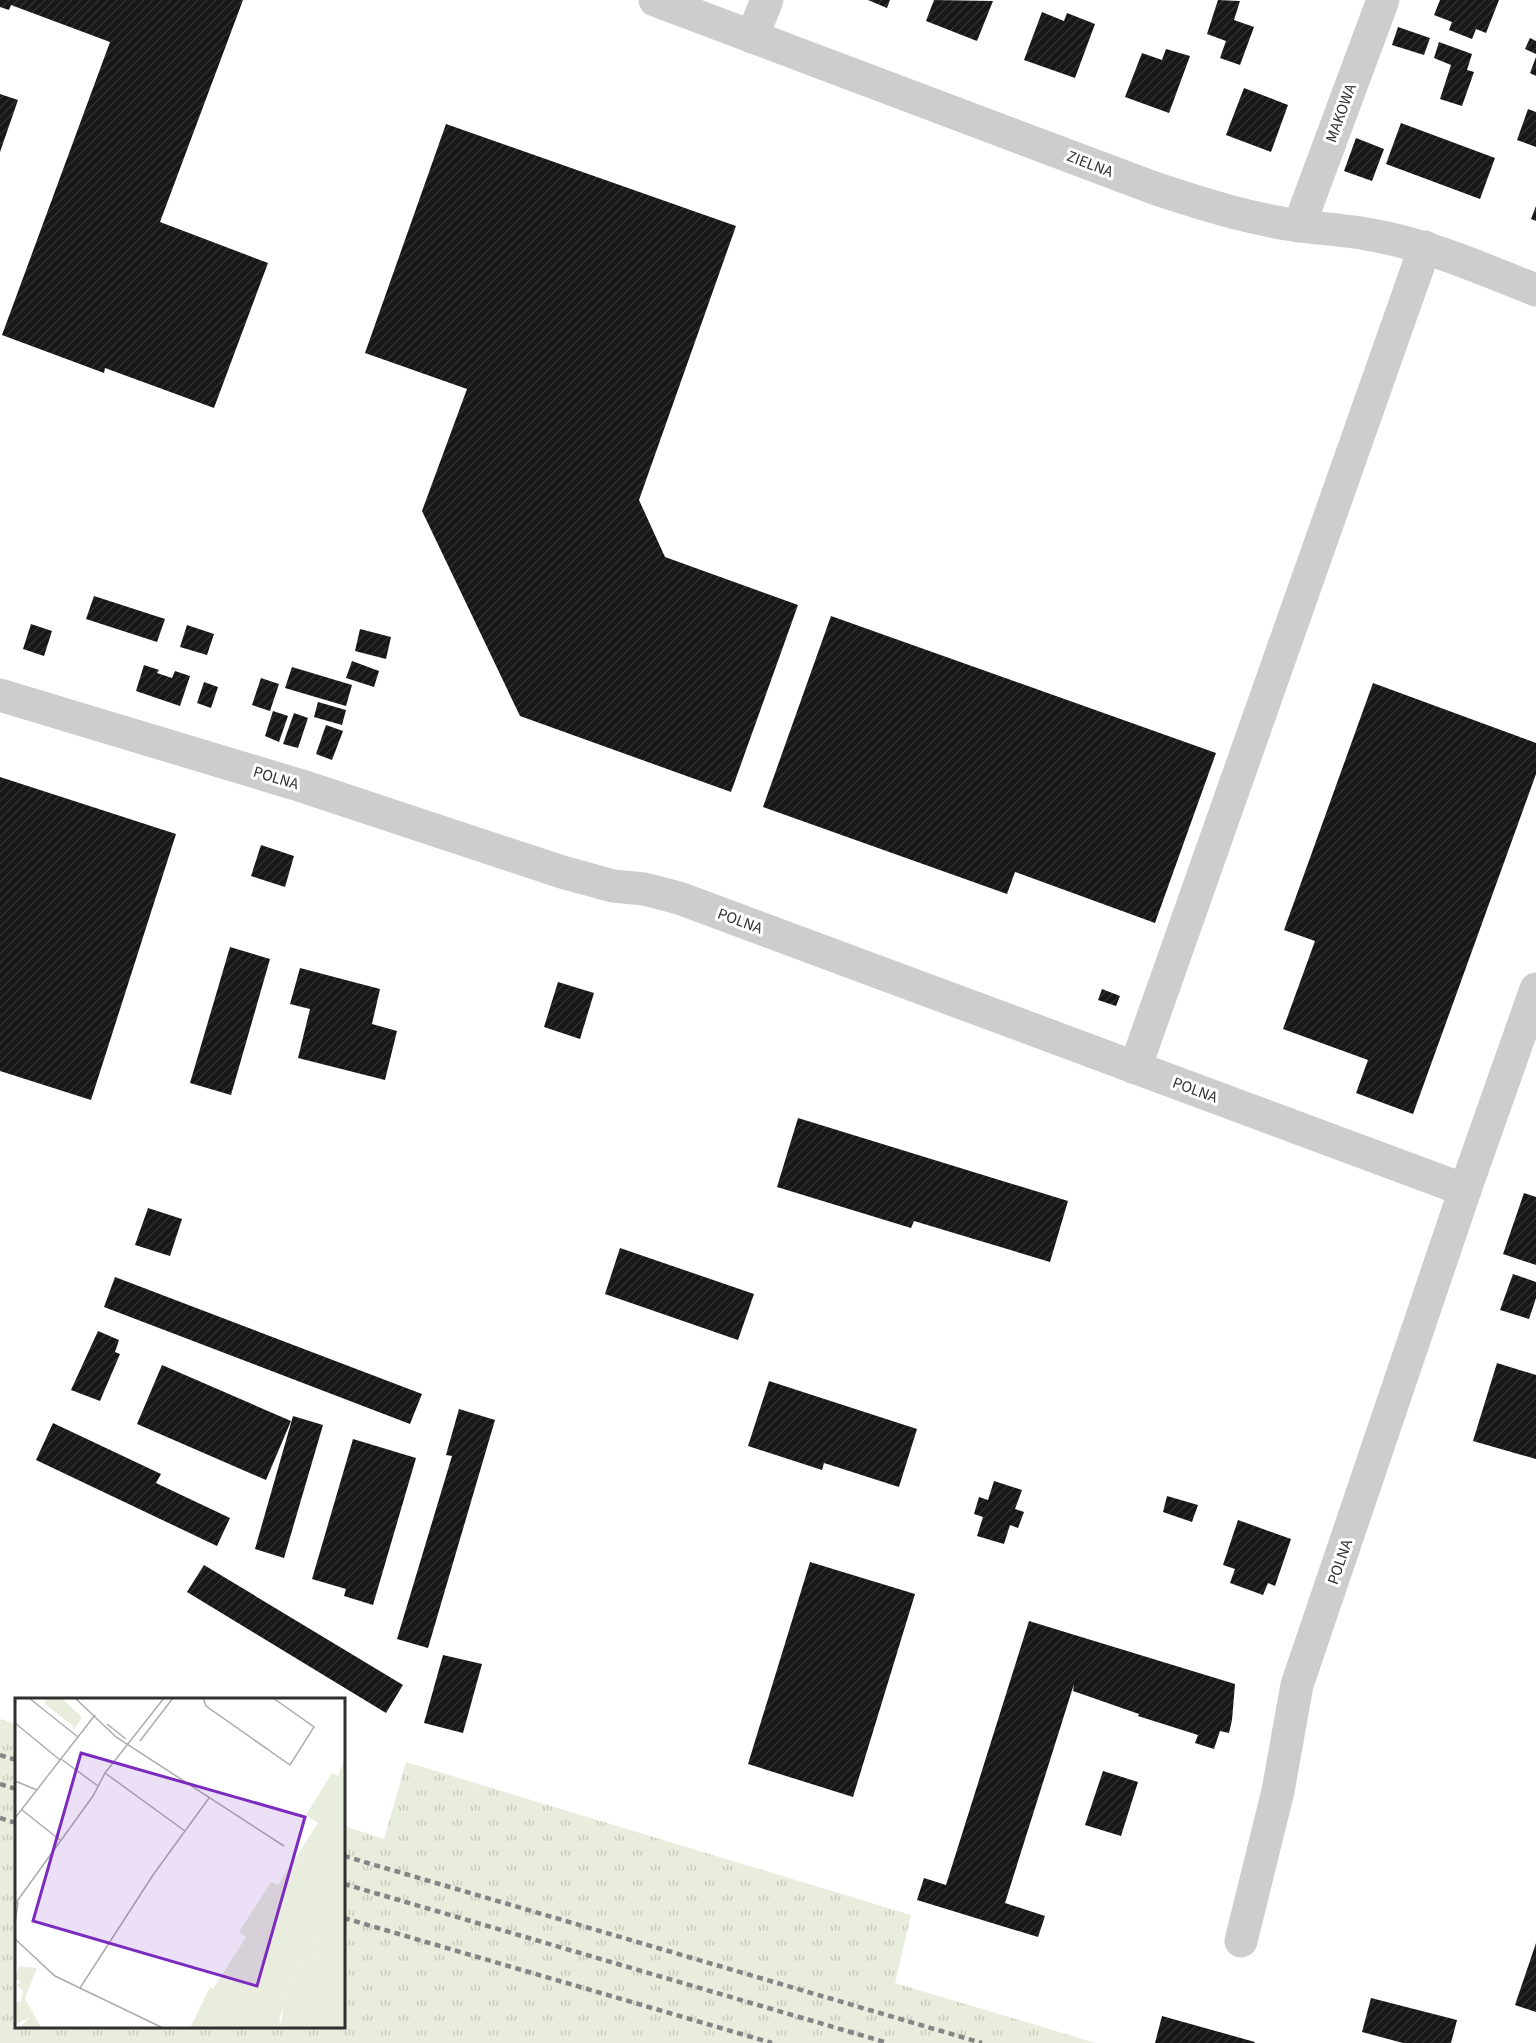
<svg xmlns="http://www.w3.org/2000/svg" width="1536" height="2043" viewBox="0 0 1536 2043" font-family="'Source Sans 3',sans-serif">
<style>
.grass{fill:url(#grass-tufts)}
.building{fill:url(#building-hatch)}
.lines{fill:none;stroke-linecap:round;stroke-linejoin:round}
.minor{stroke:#cdcdcd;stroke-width:33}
.rail{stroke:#858585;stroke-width:4.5;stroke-dasharray:6 4.5;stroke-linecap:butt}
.labels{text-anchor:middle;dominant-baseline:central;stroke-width:6;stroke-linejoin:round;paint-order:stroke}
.street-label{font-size:16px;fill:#303030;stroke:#fff}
.inset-road{fill:none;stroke:#acacac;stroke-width:1.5}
.view{fill:#7b2cbf;fill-opacity:0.15;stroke:#7b2cbf;stroke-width:3}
.inset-edge{fill:none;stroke:#303030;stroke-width:3}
</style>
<defs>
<pattern id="grass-tufts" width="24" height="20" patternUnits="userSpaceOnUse" patternTransform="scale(1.5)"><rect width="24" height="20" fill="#e9eddd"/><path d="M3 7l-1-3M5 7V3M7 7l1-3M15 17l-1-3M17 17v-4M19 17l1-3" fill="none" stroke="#c8ccbe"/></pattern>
<pattern id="building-hatch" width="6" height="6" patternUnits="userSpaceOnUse" patternTransform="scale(1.5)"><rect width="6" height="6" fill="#171717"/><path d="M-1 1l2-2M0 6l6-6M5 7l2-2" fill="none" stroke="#303030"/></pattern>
</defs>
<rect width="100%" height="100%" fill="#fff"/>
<polygon class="grass" points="0,1719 16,1724 16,2026 344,2026 344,1826 384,1839 406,1762 911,1915 895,1983 1096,2043 0,2043"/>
<g class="building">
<polygon points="0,0 243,0 160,222 268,263 214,408 105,368 104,373 2,335 110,42 11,5 9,10 0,7"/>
<polygon points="868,0 890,0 887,8"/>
<polygon points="934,0 993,1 977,41 926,21"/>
<polygon points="1218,0 1240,1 1234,20 1254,27 1240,65 1220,58 1226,41 1207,34"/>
<polygon points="1440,0 1499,0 1486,33 1476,29 1472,39 1449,30 1452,22 1434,15"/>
<polygon points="1042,12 1064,21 1067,13 1095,24 1075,78 1024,60"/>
<polygon points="1398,27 1430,38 1424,55 1392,45"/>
<polygon points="1530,38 1536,41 1536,54 1525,49"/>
<polygon points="1439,42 1472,54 1467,70 1474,72 1462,106 1440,99 1451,65 1434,58"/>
<polygon points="1166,49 1190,56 1169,113 1125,97 1142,53 1162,60"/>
<polygon points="1536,57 1536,76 1530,73"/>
<polygon points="1244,88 1288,105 1271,152 1226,135"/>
<polygon points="0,94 18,100 0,152"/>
<polygon points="1528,109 1536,112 1536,147 1517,140"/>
<polygon points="1401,123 1495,158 1480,199 1386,164"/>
<polygon points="446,124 736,226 639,500 665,557 798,605 731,792 520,716 422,511 467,389 365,353"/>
<polygon points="1356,138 1384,149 1372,181 1344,171"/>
<polygon points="1536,206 1536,221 1531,219"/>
<polygon points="94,596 165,619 157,642 86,619"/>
<polygon points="831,616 1216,753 1155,923 1015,872 1007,894 763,807"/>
<polygon points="31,624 52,631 44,656 23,649"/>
<polygon points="187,625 214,634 207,655 180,647"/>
<polygon points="360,629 391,637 386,659 355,651"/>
<polygon points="352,661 379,671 374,687 346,678"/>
<polygon points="144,665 159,670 157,673 172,678 175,671 190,676 180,706 136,691"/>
<polygon points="292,667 352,685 346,706 285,688"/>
<polygon points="261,678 279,684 270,711 252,705"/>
<polygon points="204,682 218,687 211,708 197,703"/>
<polygon points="1373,683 1536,743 1536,774 1413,1114 1356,1093 1368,1060 1283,1029 1315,941 1284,930"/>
<polygon points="318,702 346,710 342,725 314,717"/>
<polygon points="273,711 288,716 279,742 265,736"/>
<polygon points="294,713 308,718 298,748 283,744"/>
<polygon points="326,725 343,731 332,760 316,754"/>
<polygon points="0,777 176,834 91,1100 0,1071"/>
<polygon points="261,845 294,856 285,887 251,876"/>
<polygon points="230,947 270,959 231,1095 190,1083"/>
<polygon points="300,968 380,989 372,1024 397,1031 385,1080 298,1058 310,1009 290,1004"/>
<polygon points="558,982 594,993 580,1039 544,1027"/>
<polygon points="1102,989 1120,996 1116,1006 1098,1000"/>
<polygon points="798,1118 1068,1201 1050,1262 914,1221 911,1228 777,1187"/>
<polygon points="1524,1193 1536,1197 1536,1265 1503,1254"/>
<polygon points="148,1208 182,1219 170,1256 135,1245"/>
<polygon points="620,1248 754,1294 738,1340 605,1294"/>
<polygon points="1513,1274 1536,1282 1536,1298 1529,1319 1500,1310"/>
<polygon points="115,1277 422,1394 410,1424 104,1307"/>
<polygon points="98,1331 119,1340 115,1352 120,1354 100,1401 71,1390"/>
<polygon points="1497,1363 1536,1375 1536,1459 1473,1441"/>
<polygon points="162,1365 291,1421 266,1480 137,1424"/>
<polygon points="769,1381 917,1429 899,1487 824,1463 822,1470 748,1446"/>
<polygon points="459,1409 495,1420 428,1648 397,1639 452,1456 446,1455"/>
<polygon points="293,1416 323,1425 284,1558 255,1549"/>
<polygon points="53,1423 161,1474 156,1483 230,1518 217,1546 36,1460"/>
<polygon points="353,1439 416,1458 373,1605 344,1596 346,1589 312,1579"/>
<polygon points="994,1481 1022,1490 1015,1509 1024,1512 1018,1528 1010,1525 1004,1544 977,1536 983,1517 974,1514 979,1497 988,1500"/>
<polygon points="1167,1496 1198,1505 1192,1522 1163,1512"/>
<polygon points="1238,1520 1291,1539 1275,1586 1268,1583 1263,1595 1230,1583 1235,1569 1223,1565"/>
<polygon points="810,1562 915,1594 853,1797 748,1764"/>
<polygon points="204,1565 403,1685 386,1713 187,1592"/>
<polygon points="1029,1621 1235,1684 1232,1720 1229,1733 1220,1731 1214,1749 1195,1743 1198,1735 1138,1716 1139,1714 1073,1691 1074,1684 1005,1903 1045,1916 1038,1937 917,1900 924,1878 946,1885"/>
<polygon points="443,1655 482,1664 463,1733 424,1723"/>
<polygon points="1103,1771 1138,1782 1121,1836 1085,1825"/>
<polygon points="1536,1943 1536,2012 1515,2005"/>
<polygon points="1371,1998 1457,2020 1451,2043 1403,2043 1362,2032"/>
<polygon points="1162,2016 1255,2042 1254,2043 1155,2043"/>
</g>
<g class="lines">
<g class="minor">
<path d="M 655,0 L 1154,188 C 1202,204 1250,219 1300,226 C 1324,229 1348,230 1372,235 C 1429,245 1482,269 1536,290"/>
<polyline points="752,37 767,0"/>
<polyline points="1299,226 1383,0"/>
<polyline points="0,695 302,786 562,872 613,886 644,889 679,898 1465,1190"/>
<polyline points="1135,1068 1425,247"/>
<polyline points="1241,1941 1278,1791 1297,1685 1465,1190 1536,989"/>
</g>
<g class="rail">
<polyline points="0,1755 16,1760"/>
<polyline points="0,1784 16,1789"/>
<polyline points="0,1818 16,1823"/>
<polyline points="344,1856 982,2043"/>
<polyline points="344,1884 888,2043"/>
<polyline points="344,1918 772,2043"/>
</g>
</g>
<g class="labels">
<g class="street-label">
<text transform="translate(1341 113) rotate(-70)">MAKOWA</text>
<text transform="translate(1090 164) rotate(21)">ZIELNA</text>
<text transform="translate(276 778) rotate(17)">POLNA</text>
<text transform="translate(740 921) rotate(20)">POLNA</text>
<text transform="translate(1195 1090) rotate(20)">POLNA</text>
<text transform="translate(1340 1562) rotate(-71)">POLNA</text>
</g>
</g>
<g transform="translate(15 1698)">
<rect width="330" height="330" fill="#fff"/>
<path d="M 34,0 L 46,0 L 67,19 L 58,33 L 58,28 L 29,5 ZM 330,58 L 330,208 L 287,271 L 268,310 L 264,321 L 268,330 L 175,330 L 195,289 L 198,291 L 231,239 L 224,234 L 256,184 L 263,187 L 303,125 L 291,117 L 317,75 L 323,78 Z" fill="#e9eddd"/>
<path d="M 330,208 L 330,330 L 266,329 L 268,310 L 287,271 ZM 4,268 L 22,270 L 10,300 L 26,330 L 4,330 L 15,319 L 0,327 L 0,305 L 6,303 L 8,292 L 2,287 L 6,283 L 0,281 Z" fill="#e9eddd"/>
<path class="inset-road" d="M 14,0 L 63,39M 60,0 L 101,39 L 269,148M 188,0 L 191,8 L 275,67 L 299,29 L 258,0M 0,25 L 45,62M 92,26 L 111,41M 125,43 L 158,0M 46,61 L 83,88M 90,75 L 170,133M 0,83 L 22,92M 7,112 L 45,142M 0,120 L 80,17M 0,206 L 78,98 L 90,75 L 149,0M 0,225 L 3,204M 0,241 L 40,278 L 148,330M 65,290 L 138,177 L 194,100"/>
<path class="view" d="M 66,55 L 290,119 L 242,288 L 18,223 Z"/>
<rect width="330" height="330" class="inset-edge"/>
</g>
</svg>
